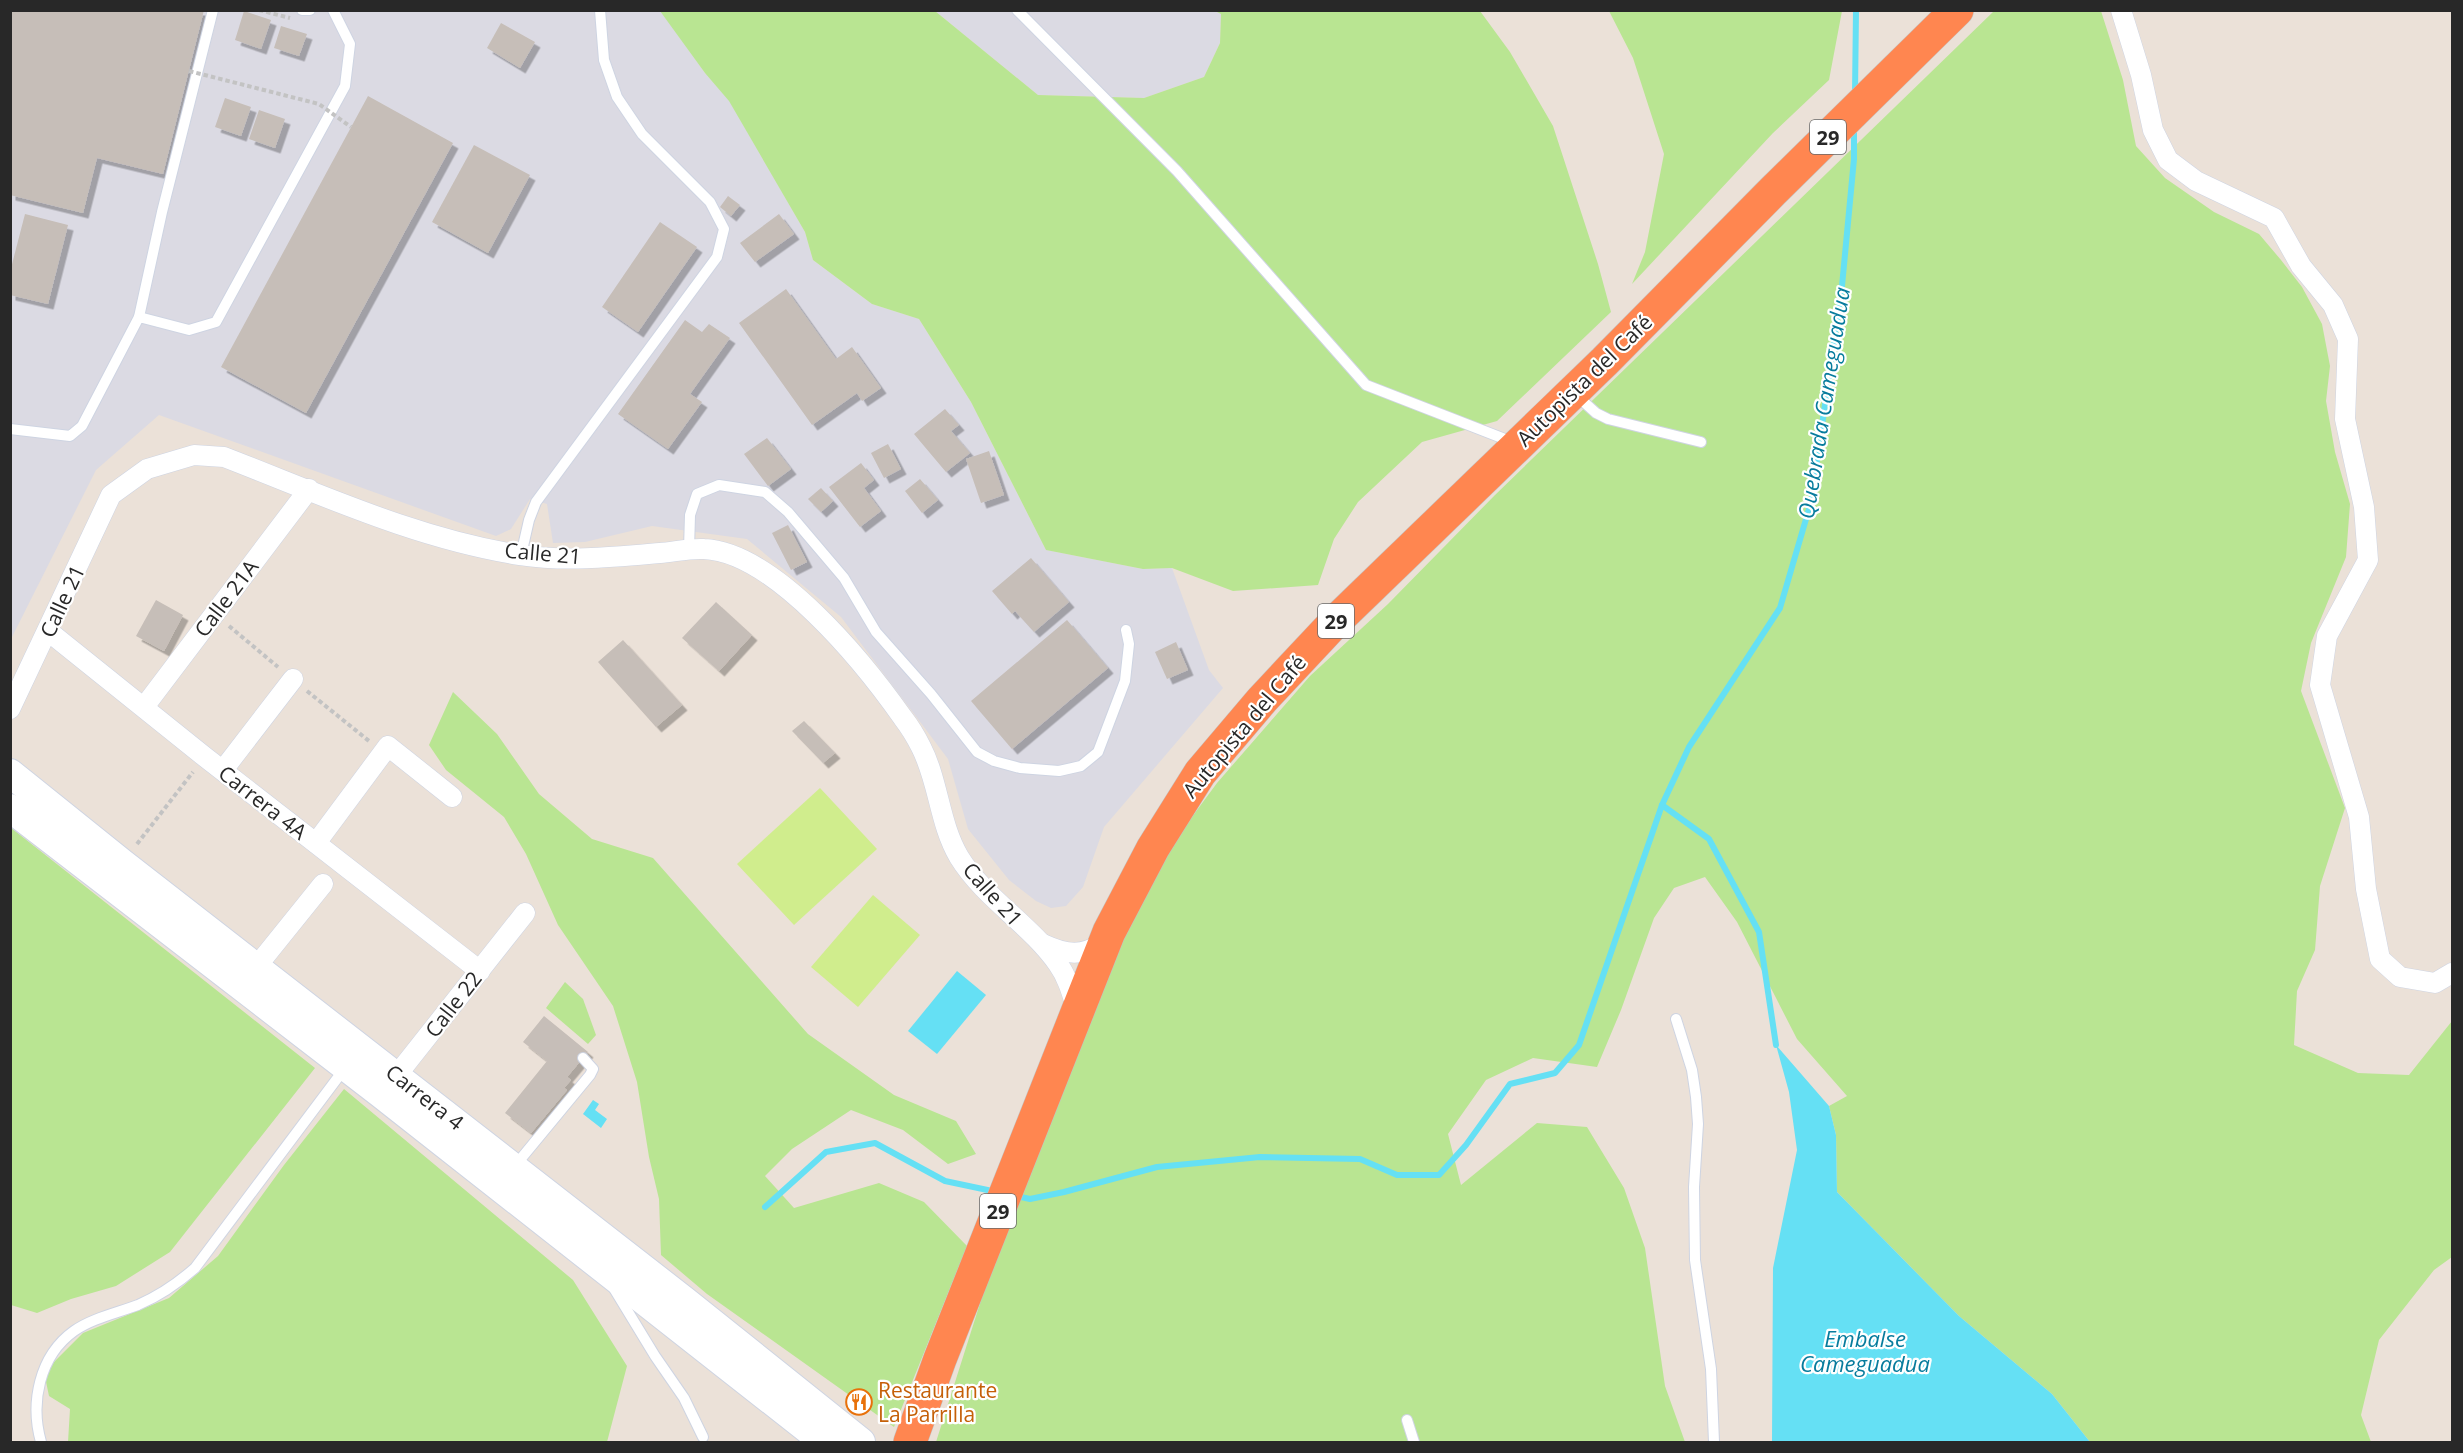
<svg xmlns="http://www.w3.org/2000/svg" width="2463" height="1453" viewBox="0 0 2463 1453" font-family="'Open Sans',sans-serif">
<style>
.industrial{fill:#dbdae3}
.green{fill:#b9e592}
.pitch{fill:#d0ed8d}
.water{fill:#65e0f4}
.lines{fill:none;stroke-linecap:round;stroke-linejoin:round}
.stream{stroke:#65e0f4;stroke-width:6}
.building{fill:#c6beb8;filter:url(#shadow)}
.lane-casing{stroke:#ced4e2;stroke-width:12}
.street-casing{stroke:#ced4e2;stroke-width:21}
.secondary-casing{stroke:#ced4e2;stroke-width:30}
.highway-casing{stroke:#c3c3c3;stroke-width:34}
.path{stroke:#c3c3c3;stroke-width:4;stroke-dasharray:4.5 3;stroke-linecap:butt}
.lane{stroke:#fff;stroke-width:10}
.street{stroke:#fff;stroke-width:20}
.secondary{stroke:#fff;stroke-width:28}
.highway{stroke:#ff8650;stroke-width:33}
.path-bridge{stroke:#c3c3c3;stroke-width:4;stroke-dasharray:4.5 3;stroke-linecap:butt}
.labels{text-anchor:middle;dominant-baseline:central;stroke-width:4.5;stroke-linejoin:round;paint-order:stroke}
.shield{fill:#fff;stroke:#686868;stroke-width:1.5}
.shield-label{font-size:20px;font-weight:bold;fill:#282828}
.street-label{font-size:21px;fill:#282828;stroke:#fff}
.food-label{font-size:21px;fill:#c56008;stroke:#fff;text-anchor:start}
.water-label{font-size:22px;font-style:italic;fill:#077c9d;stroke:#fff}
</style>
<defs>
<filter id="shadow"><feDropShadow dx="5.5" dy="5.5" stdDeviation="0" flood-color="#0004"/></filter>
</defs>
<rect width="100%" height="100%" fill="#ebe1d8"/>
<g class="industrial">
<polygon points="660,10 705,73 729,100 805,232 813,260 872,304 919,319 971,402 1046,550 1143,569 1172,568 1209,670 1223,688 1104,827 1083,887 1066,906 1051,908 1036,901 1009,880 968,829 948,759 841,617 747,539 652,526 585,542 553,543 547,504 530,499 511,529 496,536 159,415 96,470 11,639 11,11"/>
<polygon points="935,11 1215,11 1221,14 1220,43 1204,77 1144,98 1038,95"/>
</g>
<g class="green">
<polygon points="660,11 935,11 1038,95 1144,98 1204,77 1220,43 1221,14 1215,11 1480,11 1510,52 1553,126 1598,264 1611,312 1497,421 1422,442 1358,502 1334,539 1318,585 1233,591 1172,568 1143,569 1046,550 971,402 919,319 872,304 813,260 805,232 729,101 705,73"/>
<polygon points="1609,11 1842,11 1829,80 1773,133 1632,284 1645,252 1664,154 1633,58"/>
<polygon points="1994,11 2101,11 2123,80 2136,146 2165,178 2214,212 2259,234 2281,260 2302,287 2322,324 2330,366 2326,401 2335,452 2350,504 2346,557 2311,643 2301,691 2345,808 2320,886 2315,950 2297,991 2294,1045 2358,1073 2409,1075 2452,1021 2452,1257 2434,1270 2379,1340 2361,1415 2371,1442 2090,1442 2052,1394 1959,1316 1837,1192 1836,1135 1829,1106 1847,1096 1797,1039 1737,922 1705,877 1674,888 1654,918 1621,1010 1597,1067 1533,1058 1486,1080 1448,1134 1461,1185 1537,1123 1587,1127 1624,1188 1645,1248 1665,1386 1685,1442 936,1442 983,1294 1108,967 1158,863 1217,783 1310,676 1388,604 1495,495"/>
<polygon points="453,692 497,734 539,794 592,839 653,858 808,1034 894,1095 956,1121 976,1154 948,1164 903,1130 851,1110 792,1149 765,1176 794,1208 879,1183 924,1202 967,1246 894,1427 707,1294 661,1255 659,1199 649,1157 637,1082 613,1006 558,925 526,854 504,817 446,770 429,745"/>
<polygon points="10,827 315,1068 170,1252 116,1286 71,1299 37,1313 11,1305"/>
<polygon points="565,982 583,999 596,1035 588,1044 546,1008"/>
<polygon points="344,1089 573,1280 627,1366 607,1442 68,1442 70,1409 49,1396 44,1372 83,1333 169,1298 218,1256 284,1165"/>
</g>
<g class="pitch">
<polygon points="820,788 877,849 794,925 737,864"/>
<polygon points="873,895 920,935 858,1007 811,967"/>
</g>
<g class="water">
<polygon points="957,971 986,995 937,1054 908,1031"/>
<polygon points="1776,1045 1829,1106 1836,1135 1837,1192 1959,1316 2052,1394 2090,1442 1772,1442 1773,1268 1797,1150 1789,1092"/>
<polygon points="593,1100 599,1104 595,1110 607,1119 601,1128 583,1114"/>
</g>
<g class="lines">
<g class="stream">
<polyline points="1855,94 1856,10"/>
<polyline points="1662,805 1709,839 1759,932 1776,1045"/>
<polyline points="1016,1196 1030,1199 1064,1192 1157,1167 1260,1157 1360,1159 1397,1175 1439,1175 1466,1145 1510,1084 1555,1073 1579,1045 1662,805 1689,747 1780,608 1811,502 1842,286 1854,159 1854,128"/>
<polyline points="765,1207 826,1152 875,1143 945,1181 997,1192"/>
</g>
</g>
<g class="building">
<polygon points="10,10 204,10 163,174 97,158 83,213 10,195"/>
<polygon points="244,11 271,20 261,49 235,40"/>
<polygon points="501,23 535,42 520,68 487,48"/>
<polygon points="281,26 307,34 299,56 274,48"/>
<polygon points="368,96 453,143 306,413 221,367"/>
<polygon points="225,98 251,107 241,136 215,127"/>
<polygon points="259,110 285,119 275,148 249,139"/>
<polygon points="474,145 530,175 488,253 432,222"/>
<polygon points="728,196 740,205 731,216 720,207"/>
<polygon points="25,214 68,225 48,304 10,295 10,272"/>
<polygon points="779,214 794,234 755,262 740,243"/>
<polygon points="660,222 697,247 638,332 602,307"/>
<polygon points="786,289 836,359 852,347 881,388 862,401 857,393 812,425 739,323"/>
<polygon points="685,320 702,332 709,324 730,338 690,394 702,402 668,449 618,414"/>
<polygon points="945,409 959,425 951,431 970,453 946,472 914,434"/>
<polygon points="767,438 791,469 768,486 744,454"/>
<polygon points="888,444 901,469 884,478 871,453"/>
<polygon points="989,451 1004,495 981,503 966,459"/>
<polygon points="861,463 874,480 864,488 881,511 860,527 829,487"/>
<polygon points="920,479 938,500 922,513 905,491"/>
<polygon points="821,488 833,501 821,512 808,499"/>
<polygon points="788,525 807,562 791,570 772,533"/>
<polygon points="1031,558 1069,602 1034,632 1015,611 1012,614 992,591"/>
<polygon points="156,600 183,615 164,651 136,636"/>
<polygon points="716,602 752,635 719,671 682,638"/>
<polygon points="1067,620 1108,668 1012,749 971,701"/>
<polygon points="623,640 682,705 656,727 598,662"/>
<polygon points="1176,642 1188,670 1167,679 1155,652"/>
<polygon points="804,721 835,753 823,763 792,731"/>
<polygon points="544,1016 588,1052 567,1077 571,1080 564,1088 567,1090 531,1133 505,1113 547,1061 523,1042"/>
</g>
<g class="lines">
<g class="lane-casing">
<g id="lane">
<polyline points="302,10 310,10"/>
<polyline points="1017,10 1177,171 1366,385 1515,443"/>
<polyline points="139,317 162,212 213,10"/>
<polyline points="1575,394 1596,413 1608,419 1701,442"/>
<polyline points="10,429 70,436 82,426 139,317 189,330 216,322 345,86 350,44 333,10"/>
<polyline points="689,549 690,515 697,494 719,485 765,492 788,512 844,578 876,632 931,694 977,752 994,761 1020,768 1059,771 1081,766 1098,752 1125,681 1129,644 1126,630"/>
<polyline points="521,555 529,520 536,502 717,257 724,229 710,202 642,134 617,97 604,60 600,10"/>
<polyline points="1676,1019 1692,1070 1696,1097 1698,1124 1694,1187 1695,1260 1711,1369 1714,1442"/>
<polyline points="514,1167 590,1075 593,1069 583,1058"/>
<polyline points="613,1287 655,1356 684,1398 703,1437"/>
<polyline points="1407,1420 1414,1442"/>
<path d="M 41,1442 C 30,1403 39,1356 74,1331 C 93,1318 117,1313 138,1305 C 159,1296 178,1283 195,1268 L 345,1068"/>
</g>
</g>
<g class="street-casing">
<g id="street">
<polyline points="2121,10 2141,75 2153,130 2168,160 2196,181 2274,218 2301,266 2333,305 2348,339 2345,419 2364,507 2368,560 2327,636 2320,685 2359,817 2366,889 2380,959 2400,977 2435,983 2452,973"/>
<polyline points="48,631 205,757 480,971"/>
<polyline points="144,707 309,489"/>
<path d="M 10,709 L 111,495 L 147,469 L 194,455 L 224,457 C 320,494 417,539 520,555 C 566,562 614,557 660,553 C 674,552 689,548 704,549 C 775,552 865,664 903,718 C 910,727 916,737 921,747 C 939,782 939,823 959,857 C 985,899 1030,924 1058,964 C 1068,978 1072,994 1077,1010"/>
<polyline points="223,770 293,679"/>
<polyline points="316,843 388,746 452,797"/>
<path d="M 1043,944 C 1067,955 1082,957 1104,942"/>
<polyline points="257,966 323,884"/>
<polyline points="389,1085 525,913"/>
</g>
</g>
<g class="secondary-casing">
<g id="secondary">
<polyline points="10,773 122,863 685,1301 861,1442"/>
<polyline points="10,808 381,1094 824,1442"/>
</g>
</g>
<g class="highway-casing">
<polyline id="highway" points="910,1442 940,1359 1109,932 1153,848 1200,773 1262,700 1336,621 1605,361 1772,192 1957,10"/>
</g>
<g class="path">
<polyline points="259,10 290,18"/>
<polyline points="229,626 278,667"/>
<polyline points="307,691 369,741"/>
<polyline points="137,844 193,772"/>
</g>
<use href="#lane" class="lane"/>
<use href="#street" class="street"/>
<use href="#secondary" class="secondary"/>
<use href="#highway" class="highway"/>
<polyline class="path-bridge" points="189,71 319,104 351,127"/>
</g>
<defs>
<g id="restaurant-ring" transform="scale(1.35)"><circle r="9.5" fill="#fff" stroke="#e8710a" stroke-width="1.5"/><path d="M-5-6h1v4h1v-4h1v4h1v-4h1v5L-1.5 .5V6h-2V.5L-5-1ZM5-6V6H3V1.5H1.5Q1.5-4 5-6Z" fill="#e8710a"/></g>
</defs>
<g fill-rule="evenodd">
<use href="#restaurant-ring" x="859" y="1402"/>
</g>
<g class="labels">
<g class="shield">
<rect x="1810" y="120" width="36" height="34" rx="4.5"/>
<rect x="1318" y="604" width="36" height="34" rx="4.5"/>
<rect x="980" y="1194" width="36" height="34" rx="4.5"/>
</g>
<g class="shield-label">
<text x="1828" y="137">29</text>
<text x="1336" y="621">29</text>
<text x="998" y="1211">29</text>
</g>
<g class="street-label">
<text transform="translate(1584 380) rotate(-44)">Autopista del Café</text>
<text transform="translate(543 553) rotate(5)">Calle 21</text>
<text transform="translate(226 598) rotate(-53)">Calle 21A</text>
<text transform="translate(62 601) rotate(-65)">Calle 21</text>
<text transform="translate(1244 726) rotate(-50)">Autopista del Café</text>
<text transform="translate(263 802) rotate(38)">Carrera 4A</text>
<text transform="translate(993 894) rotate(48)">Calle 21</text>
<text transform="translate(453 1004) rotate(-52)">Calle 22</text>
<text transform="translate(425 1097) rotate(38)">Carrera 4</text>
</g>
<g class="food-label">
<text x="878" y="1390">Restaurante<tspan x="878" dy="24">La Parrilla</tspan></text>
</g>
<g class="water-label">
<text transform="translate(1823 403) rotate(-81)">Quebrada Cameguadua</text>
<text x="1865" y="1338">Embalse<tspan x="1865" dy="25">Cameguadua</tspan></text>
</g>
</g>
<rect width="2463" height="1453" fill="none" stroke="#282828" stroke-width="24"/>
</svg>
